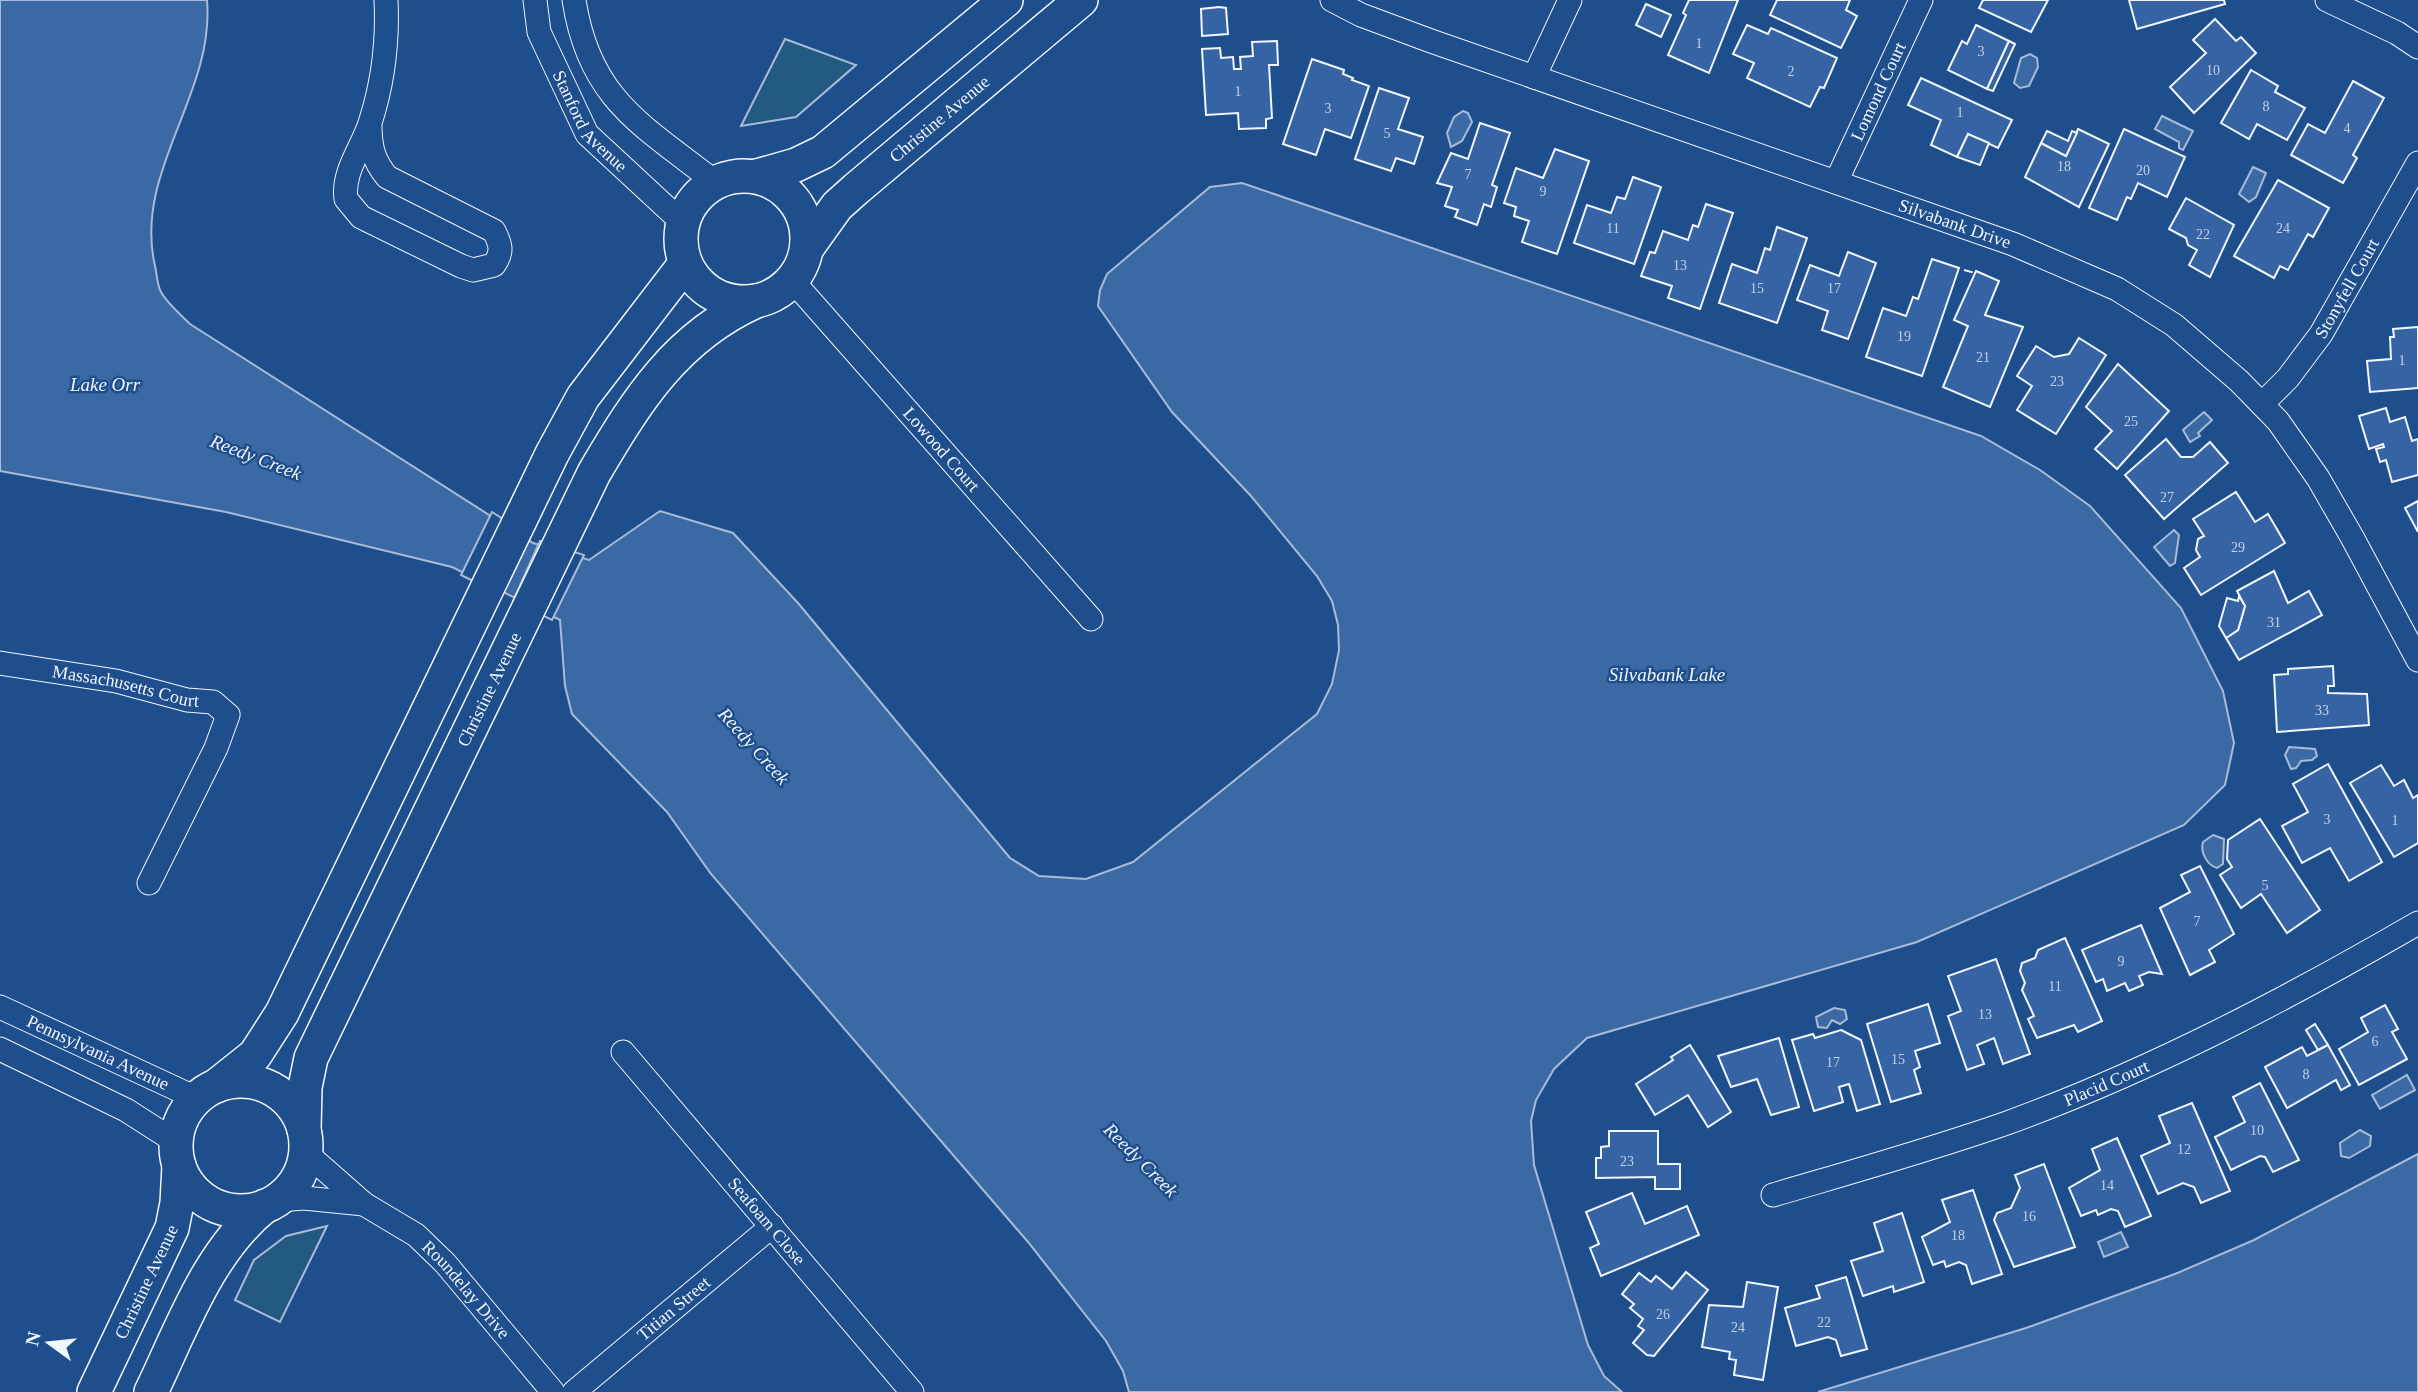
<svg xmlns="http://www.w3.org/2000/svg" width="2418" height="1392" viewBox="0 0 2418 1392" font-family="'Times New Roman',serif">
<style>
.green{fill:#245a82;stroke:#a8bbd7;stroke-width:2}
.water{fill:#3b69a3;stroke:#a8bbd7;stroke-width:2}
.pier{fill:#1f4e8c;stroke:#a8bbd7;stroke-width:2}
.building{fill:#3563a3;stroke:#f2f6ff;stroke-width:2}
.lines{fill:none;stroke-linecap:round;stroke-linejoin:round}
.minor-casing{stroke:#f2f6ff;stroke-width:25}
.secondary-casing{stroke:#f2f6ff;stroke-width:36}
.minor{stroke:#1f4e8c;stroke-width:23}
.secondary{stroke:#1f4e8c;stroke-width:33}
.fence{stroke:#f2f6ff;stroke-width:2;stroke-dasharray:9 3.5;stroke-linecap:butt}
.labels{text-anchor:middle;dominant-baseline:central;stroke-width:5;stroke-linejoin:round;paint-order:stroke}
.number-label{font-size:14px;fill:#c3d1e8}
.street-label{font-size:18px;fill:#f2f6ff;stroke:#1f4e8c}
.water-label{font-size:19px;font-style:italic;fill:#f2f6ff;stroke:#1f4e8c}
</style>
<rect width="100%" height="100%" fill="#1f4e8c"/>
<g class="green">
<polygon points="785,39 856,65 796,117 741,126"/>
<polygon points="327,1226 280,1322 235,1300 254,1260 286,1236"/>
</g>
<g class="water">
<path d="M 0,0 L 207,0 C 215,95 133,171 155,266 C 157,274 157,285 161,292 C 167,303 181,315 190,324 L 533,543 L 589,560 L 660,511 L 733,533 L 798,603 L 1010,858 L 1039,876 L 1086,879 L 1133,862 L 1317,714 L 1332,684 L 1339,650 L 1338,625 L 1332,601 L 1317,576 L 1251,496 L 1172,412 L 1098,306 L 1100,290 L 1107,274 L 1210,187 L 1242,183 L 1981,436 L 2040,470 L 2090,506 L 2181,608 L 2223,691 L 2234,743 L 2225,785 L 2184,825 L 1917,942 L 1587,1038 L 1554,1069 L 1536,1100 L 1531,1121 L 1534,1165 L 1588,1345 L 1604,1376 L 1622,1392 L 1129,1392 L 1123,1371 L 1106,1341 L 1028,1242 L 711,874 L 667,812 L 572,714 L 565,686 L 560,620 L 452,567 L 226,512 L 0,471 Z"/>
<polygon points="2030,54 2037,58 2038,67 2029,86 2020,88 2014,83 2021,58"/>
<polygon points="1463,111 1468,113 1472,122 1462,141 1451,147 1447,133 1454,117"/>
<polygon points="2162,116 2193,131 2183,150 2179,148 2179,142 2155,129"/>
<polygon points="2253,167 2266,173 2256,197 2249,202 2239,194"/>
<polygon points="2204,412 2212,420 2198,433 2200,436 2190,442 2183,430"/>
<polygon points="2174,530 2179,535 2175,563 2170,566 2154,547"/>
<polygon points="2289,747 2315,749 2317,756 2312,760 2301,761 2296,768 2291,769 2285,755"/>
<path d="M 2213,835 L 2224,839 L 2223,864 L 2217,868 C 2207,865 2200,852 2203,842 Z"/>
<polygon points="1834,1008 1845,1010 1847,1019 1840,1024 1832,1020 1827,1028 1818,1027 1816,1017"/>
<polygon points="2407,1075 2415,1090 2380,1109 2372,1095"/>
<polygon points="2360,1130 2371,1136 2370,1146 2349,1158 2341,1156 2340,1143"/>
<polygon points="2418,1154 2418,1392 1818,1392 2026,1328 2175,1274 2254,1240"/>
<polygon points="2121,1232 2128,1247 2104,1257 2098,1242"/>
</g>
<g class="pier">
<polygon points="492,512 528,535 501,595 461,575"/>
<polygon points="540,541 584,555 552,620 513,601"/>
</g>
<g class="building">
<polygon points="1689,0 1738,0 1709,73 1668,55 1686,15 1683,13"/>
<polygon points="1777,0 1850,0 1846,10 1857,16 1841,48 1770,15"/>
<polygon points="2048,0 2031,32 1979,8 1983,0"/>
<polygon points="2129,0 2224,0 2225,4 2137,29"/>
<polygon points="1646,4 1671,15 1661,37 1636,25"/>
<polygon points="1219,7 1226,8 1228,34 1202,36 1201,9"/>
<polygon points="2215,19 2236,41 2241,37 2256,53 2194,113 2170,87 2206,53 2193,40"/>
<polygon points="1747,25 1768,34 1771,28 1837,58 1824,88 1820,87 1810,107 1747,78 1754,63 1733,54"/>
<polygon points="1976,25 2009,41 1987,89 1948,70 1962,41 1967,44"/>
<polygon points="1277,41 1278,65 1269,65 1272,118 1266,119 1266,128 1239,129 1238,113 1206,115 1202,49 1220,48 1221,58 1233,57 1234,69 1241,69 1240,57 1253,56 1252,42"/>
<polygon points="2009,41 2015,44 1993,91 1987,89"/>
<polygon points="1312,59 1344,70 1343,74 1353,78 1352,80 1369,86 1351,138 1325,129 1316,155 1283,144"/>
<polygon points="2251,70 2278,86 2275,92 2305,108 2287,140 2257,124 2249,139 2221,123"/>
<polygon points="1921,78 2012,120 1998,148 1968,134 1957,157 1931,145 1941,120 1908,105"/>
<polygon points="2353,81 2384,98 2353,155 2357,158 2343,183 2291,155 2308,124 2325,133"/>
<polygon points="1379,88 1409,98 1398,129 1423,137 1414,164 1396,158 1391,171 1355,159"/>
<polygon points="1480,123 1510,133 1492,185 1497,187 1491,207 1484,204 1477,225 1455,217 1458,210 1445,206 1452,187 1437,183 1451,153 1468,159"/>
<polygon points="2078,129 2109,144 2079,207 2025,177 2041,143 2066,156"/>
<polygon points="2124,129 2185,157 2167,197 2138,183 2131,199 2127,197 2117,220 2089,208"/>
<polygon points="2047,131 2068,141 2072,131 2077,133 2066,156 2041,143"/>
<polygon points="1968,134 1989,143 1980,165 1957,157"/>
<polygon points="1555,149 1589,161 1557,254 1522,242 1529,221 1514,216 1516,207 1504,203 1516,168 1543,178"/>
<polygon points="1633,177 1661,187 1634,264 1574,243 1587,205 1611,213 1617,197 1625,199"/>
<polygon points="2278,180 2329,208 2313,237 2308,234 2288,270 2280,266 2274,278 2234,256"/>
<polygon points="2186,198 2234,225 2210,277 2189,265 2197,250 2188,245 2186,238 2169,229"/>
<polygon points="1706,204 1733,213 1700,309 1668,298 1672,286 1641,276 1650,252 1655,253 1663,231 1688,240 1693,225 1698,227"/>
<polygon points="1777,227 1807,238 1777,323 1719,303 1732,264 1757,273 1765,248 1770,250"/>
<polygon points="1848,252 1876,263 1848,339 1822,330 1828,311 1797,300 1810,265 1839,276"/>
<polygon points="1932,259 1959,268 1922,376 1866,357 1883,308 1906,316 1913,297 1918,299"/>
<polygon points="1976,271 1999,281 1985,315 2023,327 1990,407 1943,387 1968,326 1954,320"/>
<polygon points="2418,327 2418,388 2370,392 2367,361 2391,359 2390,337 2394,337 2393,329"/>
<polygon points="2079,338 2106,355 2056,434 2017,410 2032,386 2017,376 2036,346 2054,357 2069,354"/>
<polygon points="2118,364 2169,411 2117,469 2095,449 2112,431 2086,407"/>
<polygon points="2386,408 2390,422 2405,417 2412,441 2418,439 2418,475 2392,482 2386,460 2380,462 2376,449 2384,447 2383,444 2369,449 2359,416"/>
<polygon points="2166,439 2181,457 2193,457 2210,442 2228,463 2164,519 2125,475"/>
<polygon points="2236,492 2255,522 2268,514 2285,543 2201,595 2184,568 2200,557 2196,550 2198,539 2204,536 2193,519"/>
<polygon points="2418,501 2418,532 2405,508"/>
<polygon points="2274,571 2288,603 2309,591 2322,615 2239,660 2226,638 2238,630 2245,606 2237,591"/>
<polygon points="2239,596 2245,606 2238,630 2226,638 2219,626 2227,598 2238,601"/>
<polygon points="2333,666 2334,686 2328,686 2328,693 2367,694 2369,725 2277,732 2274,675 2288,674 2288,669"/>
<polygon points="2328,764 2382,862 2349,881 2330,848 2302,863 2282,826 2308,812 2293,784"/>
<polygon points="2381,765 2394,786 2404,780 2413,798 2418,795 2418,843 2394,857 2350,783"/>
<polygon points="2260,819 2320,910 2287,933 2261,894 2241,908 2220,875 2232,867 2227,859 2228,840"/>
<polygon points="2200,866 2234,934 2209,950 2215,962 2190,975 2160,908 2190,892 2181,875"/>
<polygon points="2141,925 2162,974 2149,972 2139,976 2143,985 2129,991 2125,983 2107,991 2103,979 2096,982 2082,950"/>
<polygon points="2065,938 2102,1021 2078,1032 2074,1025 2037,1038 2028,1019 2034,1016 2022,990 2025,983 2020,971 2022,963 2035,958 2038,950"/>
<polygon points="1996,959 2030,1054 2003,1064 1994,1038 1977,1045 1984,1064 1967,1070 1948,1016 1961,1011 1948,976"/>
<polygon points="1928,1004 1940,1043 1915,1051 1920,1067 1914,1070 1921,1093 1891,1102 1867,1024"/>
<polygon points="2385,1005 2398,1029 2392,1032 2407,1059 2359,1085 2339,1049 2368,1032 2361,1018"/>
<polygon points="2315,1024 2328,1045 2318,1050 2306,1030"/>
<polygon points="1841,1030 1861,1040 1880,1104 1857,1111 1849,1084 1839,1087 1843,1102 1814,1111 1792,1040 1813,1034 1815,1038"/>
<polygon points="1779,1038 1799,1107 1771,1115 1757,1079 1731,1087 1718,1056"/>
<polygon points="1690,1045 1731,1112 1708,1127 1688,1095 1655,1115 1636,1084 1673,1060 1671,1057"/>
<polygon points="2328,1045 2350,1085 2341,1090 2336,1080 2287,1108 2265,1067 2302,1047 2307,1056"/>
<polygon points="2260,1083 2299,1160 2273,1172 2265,1157 2260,1156 2231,1170 2215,1137 2245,1122 2233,1097"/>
<polygon points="2192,1103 2230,1191 2201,1203 2194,1187 2183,1183 2158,1194 2141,1156 2170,1143 2159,1116"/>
<polygon points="1609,1131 1658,1131 1658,1164 1680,1164 1680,1189 1655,1189 1655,1177 1596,1178 1596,1158 1601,1158 1601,1147 1609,1146"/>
<polygon points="2117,1138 2151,1216 2125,1227 2118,1211 2111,1209 2098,1215 2096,1210 2081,1216 2069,1188 2100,1170 2092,1149"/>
<polygon points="2044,1164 2075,1247 2014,1267 1994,1220 1997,1213 2011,1208 2020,1188 2015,1175"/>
<polygon points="1973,1190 2002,1274 1972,1284 1966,1265 1959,1262 1946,1267 1944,1261 1933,1265 1922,1237 1950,1222 1942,1200"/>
<polygon points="1632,1193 1645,1224 1687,1206 1699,1235 1601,1276 1590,1248 1599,1244 1586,1212"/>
<polygon points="1902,1213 1924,1282 1894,1292 1893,1286 1863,1296 1851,1261 1883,1251 1874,1223"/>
<polygon points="1686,1272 1708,1290 1654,1356 1647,1355 1633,1343 1644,1330 1638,1326 1643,1319 1630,1308 1634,1304 1622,1294 1639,1273 1651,1282 1656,1276 1672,1289"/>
<polygon points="1846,1277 1867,1349 1841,1356 1836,1340 1828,1337 1796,1346 1785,1308 1820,1298 1816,1286"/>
<polygon points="1747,1282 1778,1287 1763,1380 1734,1375 1736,1360 1729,1359 1730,1352 1702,1347 1709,1305 1743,1307"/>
</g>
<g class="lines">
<g class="minor-casing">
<g id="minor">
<path id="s1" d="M 535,0 L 539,32 L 587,134 L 682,222"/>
<path d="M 574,0 C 589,99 642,125 715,182"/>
<path id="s2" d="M 1332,0 L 1361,15 L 1431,41 L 2013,244 L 2117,289 L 2174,325 L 2239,381 L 2278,421 L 2318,478 L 2352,537 L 2418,660"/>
<polyline points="2327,0 2397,33 2418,47"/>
<polyline points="1534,77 1570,0"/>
<path d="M 370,124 C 370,146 373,160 387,177 L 494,231 C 501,245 503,252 494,265 L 473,270 L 461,266 L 361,217 L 346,199 C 342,172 362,148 370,123 C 383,83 388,41 386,0"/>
<path id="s3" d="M 1836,182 L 1921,0"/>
<path id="s4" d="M 792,280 L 1091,619"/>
<path id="s5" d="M 2262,404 L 2288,378 L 2321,334 L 2418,163"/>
<path id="s6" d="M 0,663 L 116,681 L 187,700 L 213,702 L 228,715 L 216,748 L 149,883"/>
<path id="s7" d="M 0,1007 L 196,1098"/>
<polyline points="0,1049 126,1110 176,1142"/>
<path id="s8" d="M 623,1052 L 912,1392"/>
<path id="s9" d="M 306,1153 L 364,1204 L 416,1235 L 445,1263 L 553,1392"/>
<path id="s10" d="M 1773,1195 C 1851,1172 1930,1150 2007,1123 C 2150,1071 2287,999 2418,923"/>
<polyline points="277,1200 304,1198 364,1204"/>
<path id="s11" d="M 574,1392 L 772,1226"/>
</g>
</g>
<g class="secondary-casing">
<g id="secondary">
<circle cx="744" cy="239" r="63"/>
<polyline points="757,176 796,165 823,152 1006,0"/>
<path id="s12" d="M 807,248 L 837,206 L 856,189 L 1081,0"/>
<circle cx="241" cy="1146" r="65"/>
<polyline points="216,1086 255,1055 282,1013 552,454 583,397 685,264"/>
<path id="s13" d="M 304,1129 L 305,1087 L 311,1058 L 594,473 C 637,400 676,337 756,301"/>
<path id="s14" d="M 94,1392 L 172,1228 L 177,1203 L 179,1166"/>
<path d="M 151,1392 C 182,1328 208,1252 265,1206"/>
</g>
</g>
<use href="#minor" class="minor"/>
<use href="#secondary" class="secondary"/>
<polyline class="fence" points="1964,270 1975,273"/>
</g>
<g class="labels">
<g class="number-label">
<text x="1699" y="43">1</text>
<text x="1981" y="51">3</text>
<text x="2213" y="70">10</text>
<text x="1791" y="71">2</text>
<text x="1238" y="91">1</text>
<text x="2266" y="106">8</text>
<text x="1328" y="108">3</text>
<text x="1960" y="112">1</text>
<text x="2347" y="128">4</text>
<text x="1387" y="133">5</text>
<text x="2064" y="166">18</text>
<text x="2143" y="170">20</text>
<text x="1468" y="174">7</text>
<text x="1543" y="191">9</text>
<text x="1613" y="228">11</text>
<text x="2283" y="228">24</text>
<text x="2203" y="234">22</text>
<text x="1680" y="265">13</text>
<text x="1757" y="288">15</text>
<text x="1834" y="288">17</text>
<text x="1904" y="336">19</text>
<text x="1983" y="357">21</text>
<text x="2402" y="360">1</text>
<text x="2057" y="381">23</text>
<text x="2131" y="421">25</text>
<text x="2167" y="497">27</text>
<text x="2238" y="547">29</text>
<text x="2274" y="622">31</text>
<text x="2322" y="710">33</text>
<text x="2327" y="819">3</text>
<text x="2395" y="820">1</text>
<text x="2265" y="885">5</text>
<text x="2197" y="921">7</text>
<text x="2121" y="961">9</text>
<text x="2055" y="986">11</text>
<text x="1985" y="1014">13</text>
<text x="2375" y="1041">6</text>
<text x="1898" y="1059">15</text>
<text x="1833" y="1062">17</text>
<text x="2306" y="1074">8</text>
<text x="2257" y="1130">10</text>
<text x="2184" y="1149">12</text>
<text x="1627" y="1161">23</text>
<text x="2107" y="1185">14</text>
<text x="2029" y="1216">16</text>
<text x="1958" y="1235">18</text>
<text x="1663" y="1314">26</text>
<text x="1824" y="1322">22</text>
<text x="1738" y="1327">24</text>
</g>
<g class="street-label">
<text stroke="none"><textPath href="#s3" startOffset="100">Lomond Court</textPath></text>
<text stroke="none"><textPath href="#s12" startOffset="186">Christine Avenue</textPath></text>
<text stroke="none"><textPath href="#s1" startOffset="136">Stanford Avenue</textPath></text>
<text stroke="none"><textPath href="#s2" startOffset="662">Silvabank Drive</textPath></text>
<text stroke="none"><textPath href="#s5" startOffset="144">Stonyfell Court</textPath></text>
<text stroke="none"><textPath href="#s4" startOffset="226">Lowood Court</textPath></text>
<text stroke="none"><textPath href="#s6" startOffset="128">Massachusetts Court</textPath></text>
<text stroke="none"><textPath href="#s13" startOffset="481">Christine Avenue</textPath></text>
<text stroke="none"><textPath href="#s7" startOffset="108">Pennsylvania Avenue</textPath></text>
<text stroke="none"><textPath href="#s10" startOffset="352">Placid Court</textPath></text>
<text stroke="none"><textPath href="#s8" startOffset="222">Seafoam Close</textPath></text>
<text stroke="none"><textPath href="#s14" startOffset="122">Christine Avenue</textPath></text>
<text stroke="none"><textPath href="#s9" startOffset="212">Roundelay Drive</textPath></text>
<text stroke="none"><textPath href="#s11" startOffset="130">Titian Street</textPath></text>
</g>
<g class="water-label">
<text x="105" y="384">Lake Orr</text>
<text transform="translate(256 457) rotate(21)">Reedy Creek</text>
<text x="1667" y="674">Silvabank Lake</text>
<text transform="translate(754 746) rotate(48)">Reedy Creek</text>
<text transform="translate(1141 1160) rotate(45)">Reedy Creek</text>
</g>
</g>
<g transform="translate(49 1343) rotate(285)" stroke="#1f4e8c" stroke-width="5" paint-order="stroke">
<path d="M0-5L12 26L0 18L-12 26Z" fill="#f2f6ff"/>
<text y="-10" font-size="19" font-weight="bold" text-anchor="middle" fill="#f2f6ff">N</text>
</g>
</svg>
